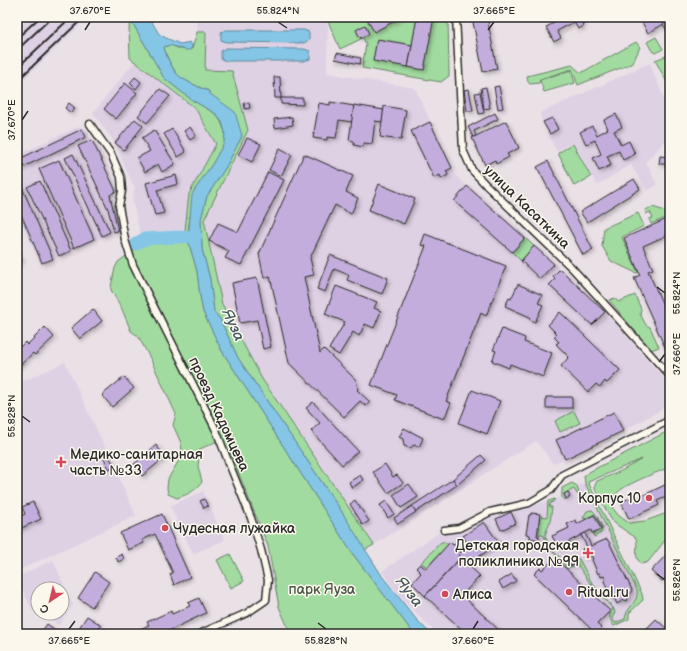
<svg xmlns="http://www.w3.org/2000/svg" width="687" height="651" viewBox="0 0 687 651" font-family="'Balsamiq Sans',sans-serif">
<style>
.built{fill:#ded1e4}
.green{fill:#a2dba0;stroke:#668366}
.water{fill:#85c6e6;stroke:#61889b}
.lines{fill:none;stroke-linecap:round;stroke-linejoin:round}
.river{stroke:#85c6e6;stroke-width:13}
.building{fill:#c3addc;stroke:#2b2b2b;filter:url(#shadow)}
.minor-casing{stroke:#2b2b2b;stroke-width:9}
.minor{stroke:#fbf7ec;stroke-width:6}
.rail{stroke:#2b2b2b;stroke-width:2}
.ticks{fill:none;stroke:#2b2b2b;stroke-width:1.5}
.poi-dot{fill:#d1495b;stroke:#fbf7ec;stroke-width:1.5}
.labels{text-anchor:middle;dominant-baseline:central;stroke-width:3;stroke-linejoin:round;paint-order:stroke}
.street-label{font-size:14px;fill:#2b2b2b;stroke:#fbf7ec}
.poi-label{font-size:14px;fill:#2b2b2b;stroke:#fbf7ec;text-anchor:start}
.park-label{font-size:14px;fill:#495748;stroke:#fbf7ec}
.water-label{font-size:15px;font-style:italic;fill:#465a63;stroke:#fbf7ec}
.neatline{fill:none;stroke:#2b2b2b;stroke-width:1.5}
.ticks-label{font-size:10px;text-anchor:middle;fill:#2b2b2b}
</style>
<defs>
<filter id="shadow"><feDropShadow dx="2" dy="2" stdDeviation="2" flood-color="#0004"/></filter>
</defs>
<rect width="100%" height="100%" fill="#eae1e7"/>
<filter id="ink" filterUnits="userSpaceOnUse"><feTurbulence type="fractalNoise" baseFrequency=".025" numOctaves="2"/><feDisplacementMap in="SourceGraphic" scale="8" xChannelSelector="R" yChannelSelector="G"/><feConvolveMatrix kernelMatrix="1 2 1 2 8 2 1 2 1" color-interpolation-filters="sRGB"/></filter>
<g filter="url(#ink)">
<g class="built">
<polygon points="21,17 88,17 17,86 17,21"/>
<polygon points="201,17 232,17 232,20 328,21 327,73 415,88 452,168 459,179 554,264 605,312 670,385 670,405 623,431 553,464 536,441 374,545 262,379 222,304 204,220 248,130 205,70 206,32 197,32 198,18"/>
<polygon points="134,62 195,108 216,144 189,194 185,230 140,233 132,199 135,188 128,174 115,143 93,113"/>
<polygon points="650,63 670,114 670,136 646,162 657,185 647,191 631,165 597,185 573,142 558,151 556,150 542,122 540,113"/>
<polygon points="80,126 87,131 116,191 110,195 118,231 41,264 17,211 17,155"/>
<polygon points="65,362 109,456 104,458 108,469 114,466 136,516 17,571 17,384"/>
<polygon points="588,482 642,594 643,600 629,613 629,619 614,626 620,634 437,634 398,595 382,571 440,532 556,499 561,496 560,493"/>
<polygon points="203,491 225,540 193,554 170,506"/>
<polygon points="53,560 73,605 59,625 41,613 62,613 62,589 38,589 38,612 32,610 17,577"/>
</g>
<g class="green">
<polygon points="272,17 448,17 449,76 441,82 362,68 366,44 363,38 340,49 328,21 274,20"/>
<polygon points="132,22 164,78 192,100 216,114 221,122 225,132 224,143 213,163 194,191 188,231 185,230 189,194 216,144 195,108 130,58 129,26"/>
<path d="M 197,32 L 206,32 L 205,70 L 232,71 L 248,130 L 204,220 L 222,304 L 262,379 L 374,545 L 364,550 L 340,509 L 238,358 L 220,319 L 214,312 L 210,279 L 202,249 L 201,219 L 207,196 L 226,167 L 242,136 L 209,93 L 209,91 C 201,88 182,80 177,74 C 172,67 166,56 164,47 L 170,45 L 181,49 L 192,49 Z"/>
<polygon points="656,37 663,49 655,53 652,51 647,42"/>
<polygon points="636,42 640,47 633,63 578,85 572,69 540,79 539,83 530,84 528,82 527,76 572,65 581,73"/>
<polygon points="669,55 670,55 670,88 655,60"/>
<polygon points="571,70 575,83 544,92 540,80"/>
<polygon points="573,144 591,177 574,186 558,153"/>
<polygon points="653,207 670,213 670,216 651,224 649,219 653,218 650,212 646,214 645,210"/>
<polygon points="638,213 644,226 622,237 638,272 636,273 611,261 602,246 604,228"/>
<polygon points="525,238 534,246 521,261 512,252"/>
<path d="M 188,240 L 197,271 L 200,296 L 203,312 L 222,351 L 352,553 L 414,634 L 291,634 L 279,607 L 268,546 L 232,457 L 224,443 L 215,442 L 200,449 L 198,466 L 202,482 C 196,491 186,495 177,498 L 168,494 L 167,488 L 168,479 L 178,462 L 182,452 L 181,443 L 173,425 L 176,414 L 150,358 L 138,336 L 131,331 L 121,307 L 111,290 L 111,287 L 115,268 L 118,262 L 145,242 Z"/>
<polygon points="635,295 641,309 640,314 646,325 650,327 659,347 651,350 609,300 615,298 618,302"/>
<polygon points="574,411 580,423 560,432 555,421"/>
<path d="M 670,430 L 670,467 C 658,472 626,484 618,492 C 614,496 613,502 612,507 L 618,515 L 629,523 L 645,521 L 670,512 L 670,534 L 648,562 L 642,564 C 632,557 639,548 636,538 L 617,525 L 612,521 L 595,489 L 595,485 L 597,481 L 621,471 L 642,459 L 588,482 L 642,594 L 643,600 L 629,613 L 629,619 L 614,626 C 610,619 607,616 613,609 L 592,586 L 577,564 L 567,569 L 564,564 L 551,550 L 543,535 L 539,535 L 540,516 L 547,517 L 548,501 L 555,499 L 553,502 L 550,503 L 549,507 L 552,507 L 550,523 L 547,529 L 545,536 L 552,550 L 565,562 L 574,557 L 579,559 L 592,583 L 614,609 L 615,613 L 612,618 L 615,623 L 625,619 C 626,607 639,603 637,590 L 585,483 L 584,476 L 589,472 Z"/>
<polygon points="572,483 577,486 579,494 577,494 574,489 564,494 566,499 564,500 562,497 562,488"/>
<polygon points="592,510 595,513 603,528 601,533 594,537 593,534 602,529 595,514 584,519 583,518 587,511"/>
<polygon points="441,542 445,542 448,545 427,567 421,563"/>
<polygon points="230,554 244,581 231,588 217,560"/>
</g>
<g class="water">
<path d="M 131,17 L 149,17 L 159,34 L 166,38 L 180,44 L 191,42 L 190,44 L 193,45 L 190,50 L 185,50 L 170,45 L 164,47 C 165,54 173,71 178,75 C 183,80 202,89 209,91 L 209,93 L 235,112 L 242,136 L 226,167 L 207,196 L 201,219 L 202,249 L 210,279 L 214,312 L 220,319 L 238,358 L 340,509 L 382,576 L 416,619 L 431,634 L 414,634 L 352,553 L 222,351 L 203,312 L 200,296 L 197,271 L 188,240 L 192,195 L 194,191 L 213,163 L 224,143 L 225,132 L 222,122 L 216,114 L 192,100 L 164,78 L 132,22 Z"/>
<polygon points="226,30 304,30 309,32 309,40 304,43 226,42 221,40 221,32"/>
<polygon points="226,48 304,49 310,51 310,59 304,61 226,61 221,59 221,51"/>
</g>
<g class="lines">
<polyline class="river" points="136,244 144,239 196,236"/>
</g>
<g class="building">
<polygon points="366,17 402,17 374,32"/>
<polygon points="417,17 434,17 424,70 408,67"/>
<polygon points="472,17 487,17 497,69 483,72"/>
<polygon points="550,17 588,17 581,21 584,26 578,29 574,22 557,31 561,38 554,42 546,27 554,23"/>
<polygon points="639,17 667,17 669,21 648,33"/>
<polygon points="667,17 670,17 670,36 663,24 669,21"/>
<polygon points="365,25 369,34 360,38 356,30"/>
<polygon points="377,39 412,45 408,67 373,61"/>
<polygon points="337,53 361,58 360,64 335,59"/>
<polygon points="135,77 141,82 136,89 130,83"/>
<polygon points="274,77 280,77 281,98 275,98"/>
<polygon points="125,83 137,93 116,119 104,109"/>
<polygon points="499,86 503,108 498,109 494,87"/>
<polygon points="486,87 490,108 484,109 481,88"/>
<polygon points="160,89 170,96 147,123 138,116"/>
<polygon points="469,89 473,111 467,111 464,90"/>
<polygon points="480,92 484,113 479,114 475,93"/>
<polygon points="281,98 303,98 303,105 281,104"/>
<polygon points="249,102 250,108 245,109 244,103"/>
<polygon points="330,102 354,106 352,122 339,120 336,138 327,137 327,140 313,138 319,103 330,105"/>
<polygon points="69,103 75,108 71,113 65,108"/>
<polygon points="354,105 384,110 382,122 375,121 372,144 364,143 363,147 354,145 354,141 349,140"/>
<polygon points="384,106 406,110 401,140 380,137"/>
<polygon points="495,113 498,119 474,131 476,136 473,137 468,127"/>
<polygon points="616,114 622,127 614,131 621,145 629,141 635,154 623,160 619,151 607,156 611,165 599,171 593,158 601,154 595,140 586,144 580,132 592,126 597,135 608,129 604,120"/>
<polygon points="292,117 293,125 275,128 274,119"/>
<polygon points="552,118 558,129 550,134 543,122"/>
<polygon points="135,119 143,126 124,150 115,143"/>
<polygon points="506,121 519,148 507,154 509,157 496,164 495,160 485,165 472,138"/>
<polygon points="430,122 452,168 446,171 448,175 441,179 440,175 434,178 411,131"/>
<polygon points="190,127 196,136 190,140 184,131"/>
<polygon points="82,129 86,137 17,170 17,160"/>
<polygon points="172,129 186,152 178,157 164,134"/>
<polygon points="154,130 175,164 162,172 158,164 145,172 137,158 150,151 142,138"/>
<polygon points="247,138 261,144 252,162 238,155"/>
<polygon points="92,140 116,191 110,195 118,231 114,232 108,209 78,146"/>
<polygon points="280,148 292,155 281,176 269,170"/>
<polygon points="73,154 110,232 102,236 65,158"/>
<polygon points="304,154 353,176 346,192 358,198 351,214 335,205 310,258 314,275 304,277 320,353 324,349 356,380 358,389 357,390 370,402 366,406 360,401 344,417 289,363 270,276 264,278 259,254"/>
<polygon points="660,156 669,157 668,164 659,164"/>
<polygon points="59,160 94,239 74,248 39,169"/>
<polygon points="548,161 593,250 583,255 537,167"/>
<polygon points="268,172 284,180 241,265 225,258 229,251 209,241 218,223 238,232"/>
<polygon points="176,175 178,184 157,190 164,213 155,215 146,183"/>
<polygon points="18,178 53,259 42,263 17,205 17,179"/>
<polygon points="634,179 640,189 587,222 580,212"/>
<polygon points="40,181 71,251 59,256 27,187"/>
<polygon points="379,184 415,199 404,224 369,210"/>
<polygon points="467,186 525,238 512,252 454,201"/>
<polygon points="669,218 670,221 670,234 643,246 653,269 648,271 670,321 670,351 667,352 634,278 640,275 624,238"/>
<polygon points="425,234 506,266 486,316 481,313 446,401 451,403 444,419 395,400 397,395 371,385 426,246 421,245"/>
<polygon points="534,246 554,264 540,279 521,261"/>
<polygon points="17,251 22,261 17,263"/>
<polygon points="330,255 388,278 382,294 347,280 349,275 334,269 325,292 317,289"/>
<polygon points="560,269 605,312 592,325 549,285 555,279 553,276"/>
<polygon points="257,278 271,347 263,349 257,320 240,323 232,283"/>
<polygon points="518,284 542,295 538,303 543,305 535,322 529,319 530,317 505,306 509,298 511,299"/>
<polygon points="336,286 377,302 374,308 381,311 374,328 365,324 359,336 353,332 339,355 329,349 345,322 325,314"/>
<polygon points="93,309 102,321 80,339 71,328"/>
<polygon points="560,312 620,370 607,383 605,381 600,387 596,384 588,392 561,366 569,357 556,344 559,342 554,337 557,334 548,325"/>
<polygon points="45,327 54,337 35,355 33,353 17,368 17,350 25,342 27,345"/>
<polygon points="502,329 525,338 524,342 552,353 543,377 510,364 509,368 492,361 496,351 493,350"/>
<polygon points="124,377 134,388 112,407 102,395"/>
<polygon points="472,390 500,401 487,434 459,423"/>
<rect x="546" y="397" width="26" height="11"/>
<polygon points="313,402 358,451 342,465 311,431 320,423 306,408"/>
<polygon points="614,412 623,431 565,459 556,440"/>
<polygon points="404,428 423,438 419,447 414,445 410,448 404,446 403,439 399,437"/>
<polygon points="156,445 165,457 142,476 133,465"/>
<polygon points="481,455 486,460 457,485 453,479"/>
<polygon points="109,456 114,466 109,469 104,458"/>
<polygon points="385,464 393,477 397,475 403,483 388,493 373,472"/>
<polygon points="360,475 363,480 352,488 349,482"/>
<polygon points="453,479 457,485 416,512 412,506"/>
<polygon points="670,479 670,495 657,501 659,505 629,519 621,502 632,497 633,500 667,484 666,481"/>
<polygon points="409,484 418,497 401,508 393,495"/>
<polygon points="568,492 570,497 566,499 564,494"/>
<polygon points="204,499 208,506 204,508 200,501"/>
<polygon points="355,500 369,521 363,525 350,504"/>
<polygon points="386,501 394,514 388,518 380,505"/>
<polygon points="33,502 41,519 17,530 17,518 25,514 22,507"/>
<polygon points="412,506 416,512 398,524 394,518"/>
<polygon points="511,512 516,523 501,530 496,519"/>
<polygon points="531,513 540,514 537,536 539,536 539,540 530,538 530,535 526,534 529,515 531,515"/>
<polygon points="162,514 190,577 174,585 170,574 173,573 155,534 142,540 144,543 128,550 120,533"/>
<polygon points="594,515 601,529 592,533 591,530 581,535 566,543 567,545 559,549 552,536 569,528 567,524 576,520 577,524"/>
<polygon points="484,522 499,543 477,558 469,566 458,555 468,544 463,536"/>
<polygon points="585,533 591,546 607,539 610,544 632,590 627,601 624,600 617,604 614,598 612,599 604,581 606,580 604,576 601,577 600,573 598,574 592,560 593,559 591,555 586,558 582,549 587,547 581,535"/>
<polygon points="450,542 453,545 454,544 458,550 459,550 461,552 458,555 461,557 425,596 412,583 421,573 416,568 420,564 426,569"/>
<polygon points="122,554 124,559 118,562 116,557"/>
<polygon points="666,555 670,560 670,573 662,581 651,571"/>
<polygon points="461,558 480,576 462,595 503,634 467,634 425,596"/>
<polygon points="555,558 610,611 597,624 601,628 595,634 586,634 591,629 534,574 540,568 542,570"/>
<polygon points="574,558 577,563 571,566 568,561"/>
<polygon points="95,572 109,582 92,607 78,598"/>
<polygon points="512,574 516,581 503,589 499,582"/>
<polygon points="199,598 206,613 162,634 129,634 149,625 147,622 171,611 172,614 190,606 188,603"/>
<polygon points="87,616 101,625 95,634 75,634"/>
<polygon points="656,619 670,632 670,634 641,634"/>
<polygon points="47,624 58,632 56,634 40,634"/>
</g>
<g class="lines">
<g class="minor-casing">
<g id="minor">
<polyline points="456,17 463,150 472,170 486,185 572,268 670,376"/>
<polyline points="90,124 111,154 121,177 122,191 119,206 125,240 133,265 216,430 228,461 251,518 261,550 268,580 266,600 247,613 199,634"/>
<polyline points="444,530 459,528 490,512 529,503 551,490 562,475 670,420"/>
</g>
</g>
<use href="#minor" class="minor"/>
<g class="rail">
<polyline points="17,38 40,17"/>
<polyline points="17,50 52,17"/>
<polyline points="17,68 71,17"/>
<polyline points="17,81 84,17"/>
</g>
</g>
</g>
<path class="ticks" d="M 278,22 L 287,28M 85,30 L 90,22M 488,30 L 494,22M 22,120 L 28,111M 657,287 L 665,293M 659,362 L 665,354M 22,416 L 30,422M 657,574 L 665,580M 318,623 L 326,629M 69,629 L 75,621M 473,629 L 478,621"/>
<g class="poi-dot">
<path d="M59 456h4v4h4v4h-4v4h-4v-4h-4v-4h4z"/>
<circle cx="649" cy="498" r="4"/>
<circle cx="165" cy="528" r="4"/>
<path d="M586 547h4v4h4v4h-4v4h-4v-4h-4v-4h4z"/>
<circle cx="569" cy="592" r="4"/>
<circle cx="445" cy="594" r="4"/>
</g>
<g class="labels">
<g class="street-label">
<text transform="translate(527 207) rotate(44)">улица Касаткина</text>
<text transform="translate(219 414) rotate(65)">проезд Кадомцева</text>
</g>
<g class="poi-label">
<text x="70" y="454">Медико-санитарная<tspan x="70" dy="16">часть №33</tspan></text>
<text x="641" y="498" text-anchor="end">Корпус 10</text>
<text x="173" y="528">Чудесная лужайка</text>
<text x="579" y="545" text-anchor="end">Детская городская<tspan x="579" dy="16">поликлиника №99</tspan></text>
<text x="577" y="592">Ritual.ru</text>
<text x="453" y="594">Алиса</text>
</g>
<g class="park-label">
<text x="322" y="589">парк Яуза</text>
</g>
<g class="water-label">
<text transform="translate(233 325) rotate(65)">Яуза</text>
<text transform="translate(409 592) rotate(52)">Яуза</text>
</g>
</g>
<rect width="687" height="651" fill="none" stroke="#fbf7ec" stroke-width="44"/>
<g transform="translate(50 601) rotate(215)"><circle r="19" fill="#fbf7ec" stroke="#a8a59f"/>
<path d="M0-3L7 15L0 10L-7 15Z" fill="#d1495b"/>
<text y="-6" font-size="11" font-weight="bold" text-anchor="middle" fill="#2b2b2b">С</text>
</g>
<rect x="22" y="22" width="643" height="607" class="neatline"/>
<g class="ticks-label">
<text x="90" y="14">37.670°E</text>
<text x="278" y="14">55.824°N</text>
<text x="494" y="14">37.665°E</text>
<text transform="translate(11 120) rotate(-90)" y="4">37.670°E</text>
<text transform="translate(676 293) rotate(-90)" y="4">55.824°N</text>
<text transform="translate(676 354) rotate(-90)" y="4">37.660°E</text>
<text transform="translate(11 416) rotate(-90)" y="4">55.828°N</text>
<text transform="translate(676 580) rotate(-90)" y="4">55.826°N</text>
<text x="69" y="644">37.665°E</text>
<text x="326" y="644">55.828°N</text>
<text x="473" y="644">37.660°E</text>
</g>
</svg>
